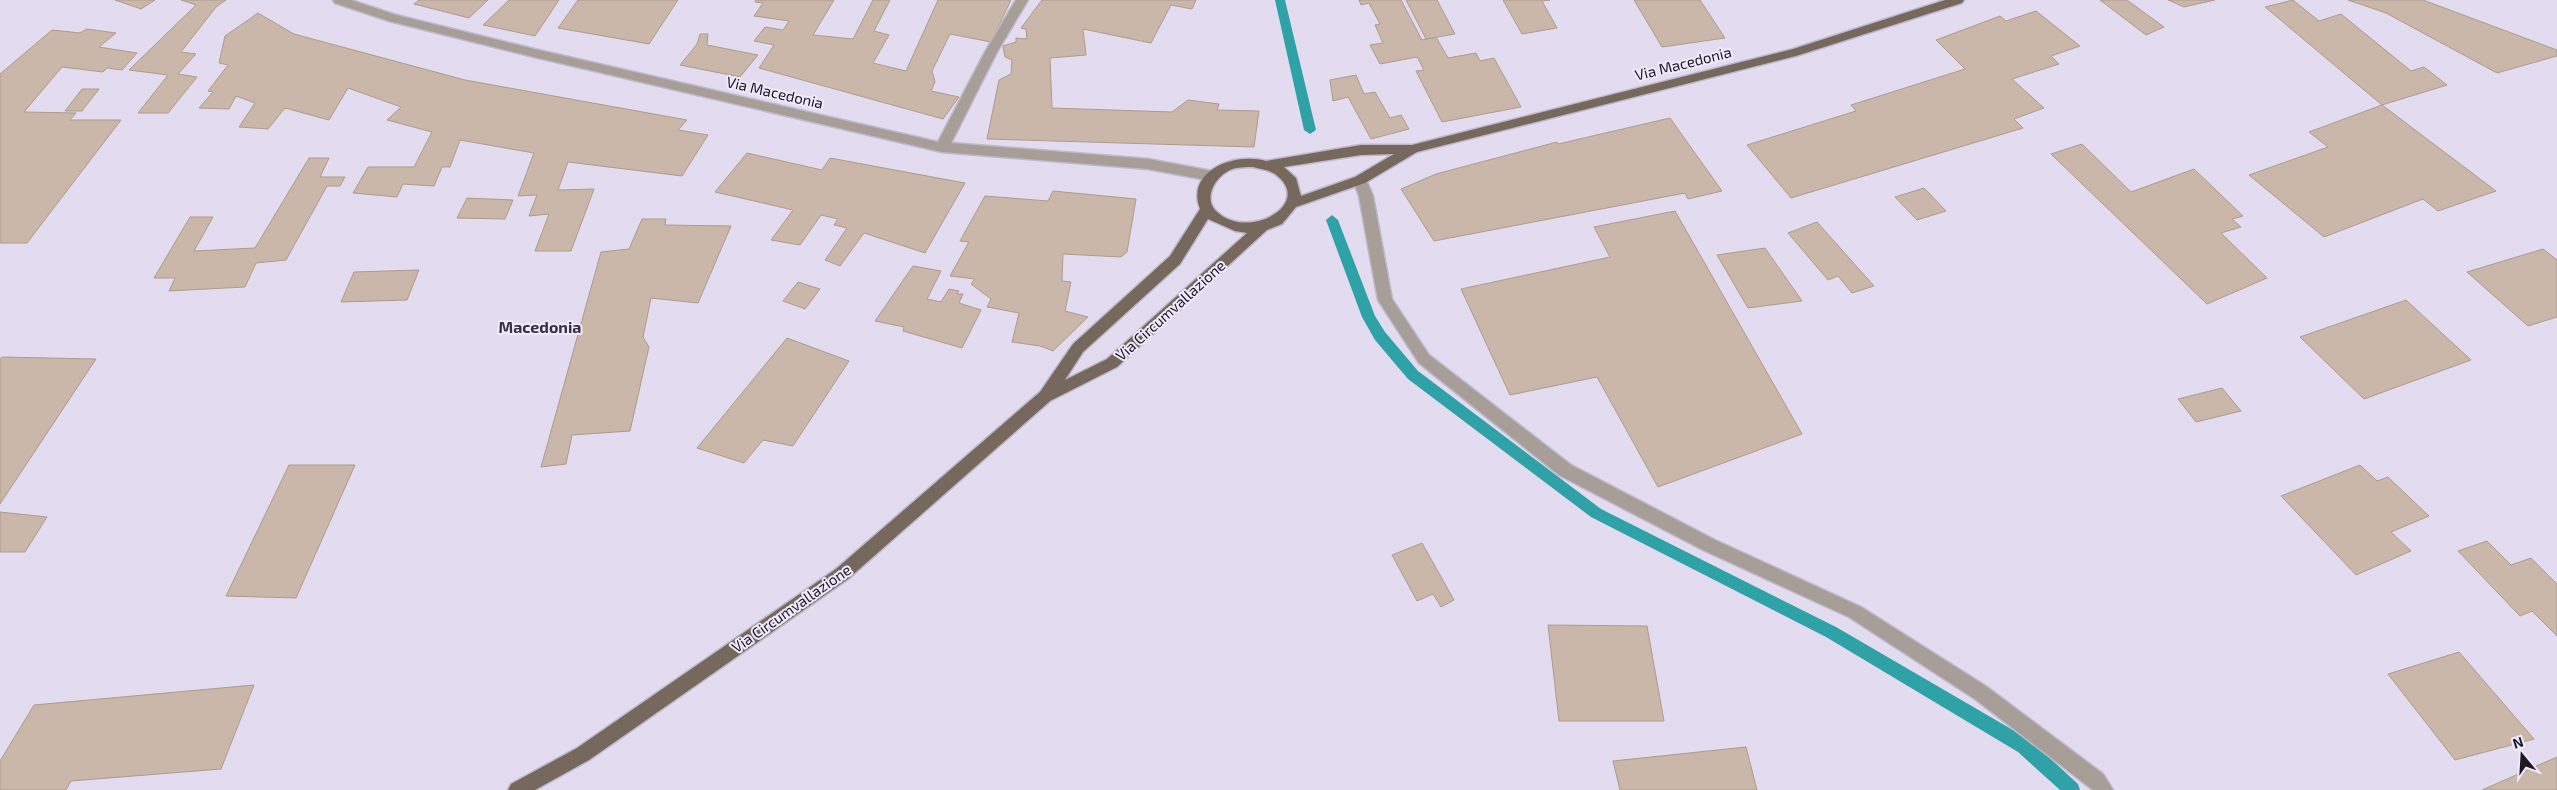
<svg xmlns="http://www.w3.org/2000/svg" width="2557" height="790" viewBox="0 0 2557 790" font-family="'Exo 2',sans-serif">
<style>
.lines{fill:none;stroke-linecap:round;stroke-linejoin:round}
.stream{fill:#2ea2a7;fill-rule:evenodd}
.building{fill:#cab7a9;stroke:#ad9b8d}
.minor-casing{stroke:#bfb9cb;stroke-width:3}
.major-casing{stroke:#bfb9cb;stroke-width:3}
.minor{fill:#a79e98;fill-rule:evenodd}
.major{fill:#76685d;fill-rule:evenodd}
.labels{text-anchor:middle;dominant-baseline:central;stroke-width:4;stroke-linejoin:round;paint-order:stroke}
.street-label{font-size:15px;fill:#1b181f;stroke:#f1eaff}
.neighbourhood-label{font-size:16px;font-weight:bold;fill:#363040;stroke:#f1eaff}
</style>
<rect width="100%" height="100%" fill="#e3dcf1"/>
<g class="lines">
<g class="stream">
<polygon points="1275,0 1285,0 1316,130 1310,134 1304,130"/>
<polygon points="1332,215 1338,220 1375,316 1385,332 1418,371 1601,509 1836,627 2030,740 2078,784 2080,790 2060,790 2018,752 1826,637 1591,517 1408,379 1375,340 1362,317 1326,220"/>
</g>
</g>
<g class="building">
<polygon points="115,0 155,0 141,9"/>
<polygon points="181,0 226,0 216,7 181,52 196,54 178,74 197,77 168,113 138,113 168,75 129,70 196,5"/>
<polygon points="419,0 488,0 469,18 414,4"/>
<polygon points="509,0 559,0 535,36 483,25"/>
<polygon points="578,0 678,0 649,44 558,28"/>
<polygon points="756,0 834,0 813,35 853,39 873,0 890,0 874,31 889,35 873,63 906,71 938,0 1011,0 991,42 950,34 932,71 935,82 931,91 959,97 943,119 759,68 774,45 754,41 765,27 783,30 789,21 754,16 763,3 755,2"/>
<polygon points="1042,0 1196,0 1192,9 1171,5 1151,43 1083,29 1086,55 1050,58 1052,108 1172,112 1188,100 1219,104 1217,110 1259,111 1254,147 987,139 999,80 1011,74 1012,60 1005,57 1003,46 1016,42 1016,38 1027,39 1026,29 1021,28"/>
<polygon points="1359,0 1401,0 1422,40 1436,37 1448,58 1476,53 1480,61 1494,58 1521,107 1442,122 1416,71 1424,70 1417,57 1380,64 1370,45 1383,43 1375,25 1380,24 1369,3 1361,5"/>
<polygon points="1406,0 1437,0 1455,34 1426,39"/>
<polygon points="1503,0 1550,0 1542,1 1557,28 1522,34"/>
<polygon points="1634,0 1700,0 1725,38 1662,47"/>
<polygon points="2100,0 2127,0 2164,27 2146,35"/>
<polygon points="2168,0 2215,0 2184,7"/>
<polygon points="2293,0 2319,21 2341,14 2411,71 2424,67 2447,85 2382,105 2265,7"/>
<polygon points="2348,0 2423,0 2557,50 2557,56 2497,73 2386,13"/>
<polygon points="2036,11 2080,46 2051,56 2059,64 2012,79 2044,108 2014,119 2023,128 1791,198 1747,145 1856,111 1851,105 1965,69 1936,40 2000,16 2006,21"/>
<polygon points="258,13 294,34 465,80 687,120 678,130 708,135 682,176 568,162 558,190 594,189 571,251 535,251 549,214 529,216 537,195 518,196 534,153 460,140 450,167 442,167 434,186 403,184 397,197 353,193 368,167 414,167 432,132 387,120 401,107 348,88 329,120 285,108 268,129 239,127 255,103 236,96 229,109 199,108 213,92 208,91 228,65 219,63 225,36"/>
<polygon points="87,29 116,33 99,47 137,53 122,70 107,68 103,72 62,67 24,112 76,113 70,120 121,120 27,243 0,243 0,74 52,30 80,33"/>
<polygon points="700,34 708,34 707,45 758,55 740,77 680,65 697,44"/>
<polygon points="1356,75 1364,94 1375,92 1390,118 1401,115 1409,129 1371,139 1348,97 1333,101 1330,80"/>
<polygon points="82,89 99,89 82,111 65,111"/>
<polygon points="2382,105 2496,191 2438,211 2423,199 2324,237 2249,175 2328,147 2309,132"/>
<polygon points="1670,118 1722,191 1688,199 1685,193 1434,241 1401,189 1436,174 1557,142 1558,144"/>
<polygon points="2082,144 2131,192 2194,169 2243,216 2232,219 2241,227 2221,233 2267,278 2207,304 2051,154"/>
<polygon points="747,153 822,170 830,158 965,183 925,253 864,233 840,266 825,260 847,228 834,225 838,219 821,215 800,245 771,240 793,210 715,192"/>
<polygon points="309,158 329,158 320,177 345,177 340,186 327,186 286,260 256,263 245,287 169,291 175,278 154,278 190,217 213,217 194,251 255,248"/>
<polygon points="1924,188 1946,211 1917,220 1895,197"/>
<polygon points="1053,191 1136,199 1127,252 1121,257 1063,254 1062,281 1071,282 1065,311 1088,317 1053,351 1040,346 1012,342 1019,313 987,307 991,299 971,284 975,279 950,276 969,242 960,241 985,196 1048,201"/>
<polygon points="467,198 513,200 505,219 457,218"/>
<polygon points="1675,211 1802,434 1658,487 1597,377 1510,395 1461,289 1610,257 1594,227"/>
<polygon points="642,219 666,219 665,225 731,226 698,303 651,298 643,337 649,347 630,431 572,435 566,464 541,467 601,252 629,249"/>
<polygon points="1817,222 1874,286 1852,293 1838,276 1828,280 1788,233"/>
<polygon points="1765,248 1802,301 1748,308 1717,255"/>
<polygon points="2543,249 2557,260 2557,317 2528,326 2467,272"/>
<polygon points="913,266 941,271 927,299 941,302 949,289 959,291 957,294 963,294 959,303 981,310 962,348 903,331 904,327 875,321"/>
<polygon points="419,270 407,300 341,302 354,272"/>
<polygon points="798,282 820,289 805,309 783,301"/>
<polygon points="2406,300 2471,360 2364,399 2300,337"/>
<polygon points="787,338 849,361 793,446 763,440 744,463 697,448"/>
<polygon points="2,357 96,359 0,504 0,359"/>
<polygon points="2222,388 2241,411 2196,422 2178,399"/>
<polygon points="289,465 355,465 296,598 226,596"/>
<polygon points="2360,465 2377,481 2388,477 2429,516 2391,532 2411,551 2356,575 2281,496"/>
<polygon points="0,512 47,517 25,552 0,552"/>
<polygon points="2487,541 2511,565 2531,558 2557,584 2557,636 2532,611 2520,616 2458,551"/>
<polygon points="1422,543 1454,600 1441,607 1433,594 1417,601 1392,555"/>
<polygon points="1548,625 1647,626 1664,721 1559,721"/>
<polygon points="2459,652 2534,739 2455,760 2388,674"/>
<polygon points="254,685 221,769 71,781 66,790 0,790 0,761 34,705"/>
<polygon points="1746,747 1757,790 1620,790 1613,761"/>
<polygon points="2557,757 2557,790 2482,790"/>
</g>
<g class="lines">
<g class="minor-casing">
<g id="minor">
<polygon points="333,0 351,0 396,15 534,49 938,142 985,52 1016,0 1028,0 997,52 951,143 1148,159 1212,171 1219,176 1212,181 1148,169 942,152 534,57 389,21 335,3"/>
<polygon points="1360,175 1365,177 1373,196 1392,299 1429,355 1571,465 1715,540 1861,607 1987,687 2103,774 2113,790 2093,790 1975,699 1849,617 1703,550 1559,475 1419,363 1378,300 1359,196 1353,180"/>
</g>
</g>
<g class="major-casing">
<path id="major" d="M 1945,0 L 1964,0 L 1962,3 L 1796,56 L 1417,152 L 1365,183 L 1296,207 L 1282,224 L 1267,230 L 1117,367 L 1050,401 L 848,579 L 589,760 L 535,790 L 508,790 L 511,784 L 577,748 L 836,569 L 1040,392 L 1073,344 L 1170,256 L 1200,209 C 1185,170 1236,152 1266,161 L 1361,145 L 1412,145 L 1793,49 ZM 1394,154 L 1355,177 L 1301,196 L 1296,178 L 1284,167 L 1361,155 ZM 1253,167 C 1260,169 1269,170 1275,174 C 1316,204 1247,242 1216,211 C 1203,198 1215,177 1230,170 C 1237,167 1245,167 1253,167 ZM 1208,219 L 1235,231 L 1247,233 L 1107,359 L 1065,380 L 1083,352 L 1180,264 Z"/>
</g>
<use href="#minor" class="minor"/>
<use href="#major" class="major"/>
</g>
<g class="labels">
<g class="street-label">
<text transform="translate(1683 63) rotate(-14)">Via Macedonia</text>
<text transform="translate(775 92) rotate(13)">Via Macedonia</text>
<text transform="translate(1170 310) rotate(-42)">Via Circumvallazione</text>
<text transform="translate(791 608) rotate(-35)">Via Circumvallazione</text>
</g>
<g class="neighbourhood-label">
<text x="540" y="326">Macedonia</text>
</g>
</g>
<g transform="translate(2522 755) rotate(342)" stroke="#f1eaff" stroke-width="4" paint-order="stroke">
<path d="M0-4L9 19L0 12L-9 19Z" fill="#1b181f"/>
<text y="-8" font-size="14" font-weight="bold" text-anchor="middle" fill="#1b181f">N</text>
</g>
</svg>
